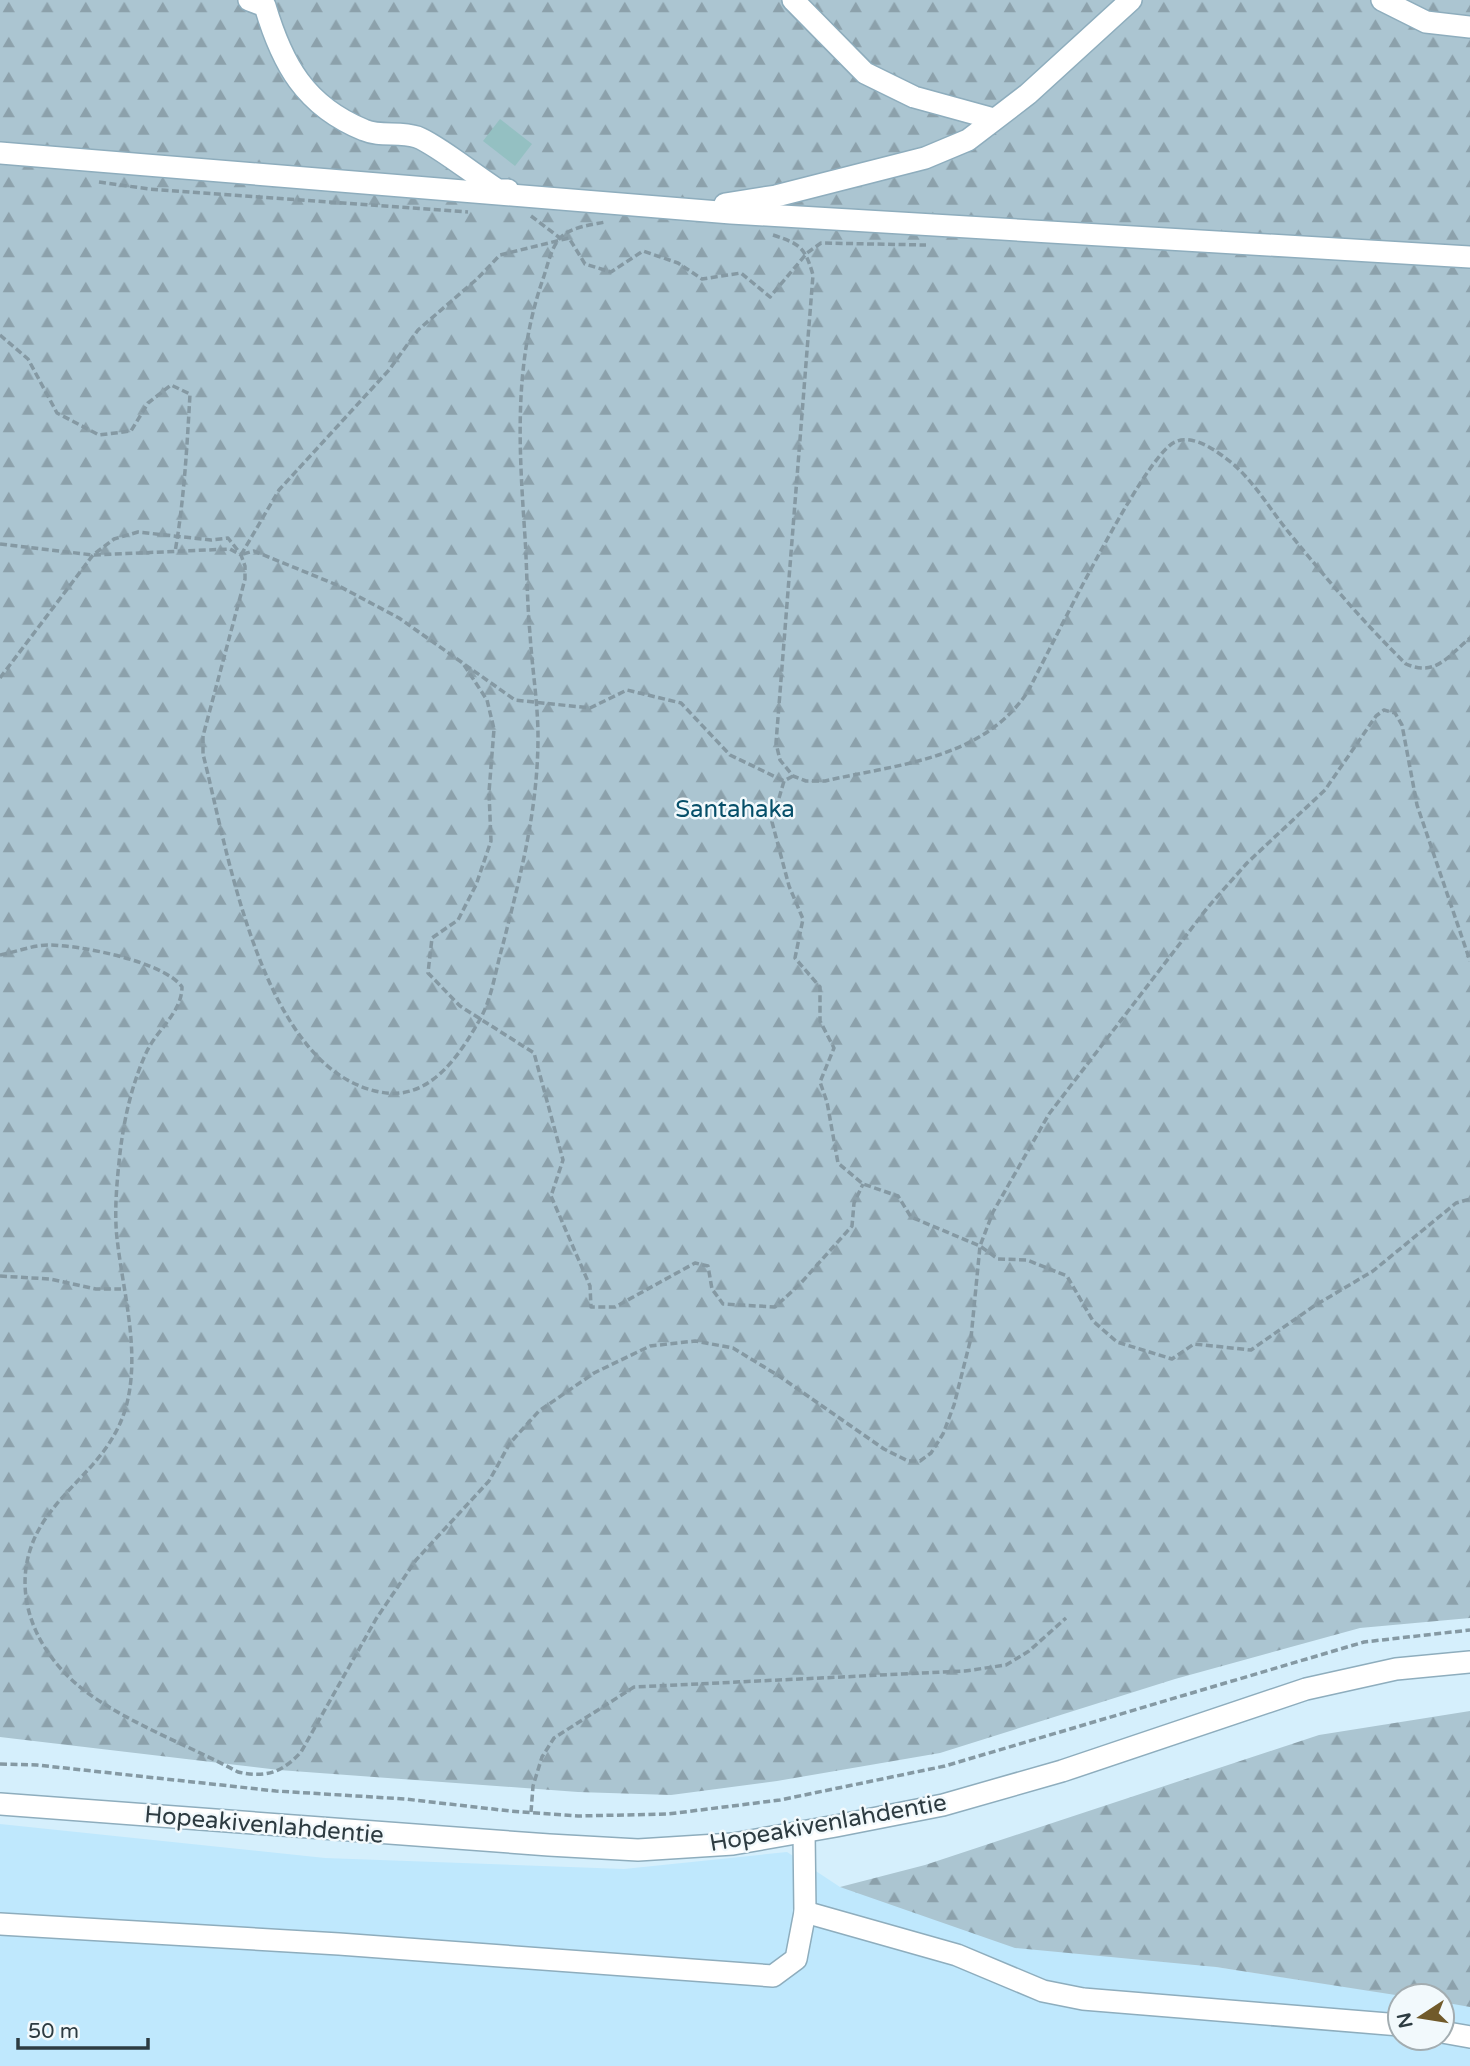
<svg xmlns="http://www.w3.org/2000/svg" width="1470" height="2066" viewBox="0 0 1470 2066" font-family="'Varela Round',sans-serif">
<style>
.built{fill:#bfe8fd}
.forest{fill:url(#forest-firs)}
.building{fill:#94c0c2}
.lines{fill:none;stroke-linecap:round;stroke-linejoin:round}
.minor-casing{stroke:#8eadbd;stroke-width:24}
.path{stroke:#8599a3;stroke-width:3.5;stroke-dasharray:7 3.5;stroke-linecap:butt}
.minor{stroke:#fff;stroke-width:21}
.labels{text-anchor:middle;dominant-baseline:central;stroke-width:5;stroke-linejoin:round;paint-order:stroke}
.park-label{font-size:24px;fill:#064f69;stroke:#f2f9fc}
.street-label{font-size:24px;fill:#2d3b41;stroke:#f2f9fc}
</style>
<defs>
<pattern id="forest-firs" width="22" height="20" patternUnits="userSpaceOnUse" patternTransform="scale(1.75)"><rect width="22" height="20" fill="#abc5d1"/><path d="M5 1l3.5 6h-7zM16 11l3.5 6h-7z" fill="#8ca1ab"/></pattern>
</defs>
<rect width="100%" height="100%" fill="#d5effc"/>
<polygon class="built" points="0,1824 325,1858 624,1869 787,1852 840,1887 1216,1967 1407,1996 1400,1996 1400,2038 1442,2038 1442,2001 1470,2006 1470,2066 0,2066"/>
<g class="forest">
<polygon points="0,0 1470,0 1470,1618 1360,1628 1175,1679 940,1753 777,1781 671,1795 578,1792 279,1770 0,1737"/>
<polygon points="1470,1711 1470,2007 1442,2002 1442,1996 1402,1996 1216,1967 1015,1948 840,1887 925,1865 1319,1735"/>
</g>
<polygon class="building" points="500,119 532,144 515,166 483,141"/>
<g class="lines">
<g class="minor-casing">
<g id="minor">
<path d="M 249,0 L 265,6 C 282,64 305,106 364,130 C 380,137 400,131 417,137 C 436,144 477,177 498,190 L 508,190"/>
<polyline points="793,0 865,73 914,97 994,119"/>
<polyline points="1382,0 1426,22 1470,27"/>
<polyline points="0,153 731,213 1470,257"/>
<polyline points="725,204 776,196 925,158 968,140 1028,94 1131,0"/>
<polyline points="0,1804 549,1845 638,1850 733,1844 836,1826 943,1805 1062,1771 1306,1689 1396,1669 1470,1662"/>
<polyline points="805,1912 957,1955 1043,1991 1083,1999 1400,2025"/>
<polyline points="0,1924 339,1944 773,1976 796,1959 805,1912 804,1832"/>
<polyline points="1442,2032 1470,2037"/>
</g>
</g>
<g class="path">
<polyline points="99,182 149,189 468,212"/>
<polyline points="531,216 560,238"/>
<path d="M 773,235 C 800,244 805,247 813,275 L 776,743 L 780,760 L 793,776 L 806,781 L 825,781 C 898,764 981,760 1027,693 C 1049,652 1143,456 1175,442 C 1193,433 1218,452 1232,463 C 1254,482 1268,506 1286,529 C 1324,576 1363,622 1406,664 C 1436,677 1448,656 1470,638"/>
<path d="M 0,335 L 28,359 L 57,413 L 99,435 L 131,431 L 148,403 L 171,385 L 190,394 C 187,447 184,501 175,552"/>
<path d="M 0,544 L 93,555 L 230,549 L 241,555 L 245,566 L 245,579 L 203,736 L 203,754 C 228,852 262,1070 380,1092 C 429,1102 459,1056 479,1021 C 492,999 495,972 502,948 C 520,878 538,810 538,737 C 538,703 532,668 530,634 C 527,601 527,569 525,537 C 519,447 513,363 544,276 C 548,264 551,248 560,238 C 570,227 591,225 605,222"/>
<polyline points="243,554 254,551 337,585 399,618 515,700 590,708 627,690 681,703 730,755 784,781"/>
<polyline points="241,555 279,490 389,370 418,330 477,279 500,255 569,238 585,264 611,272 643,251 678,263 702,279 741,273 770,297 807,253 821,243 926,245"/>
<polyline points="464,665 487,700 494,729 489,792 491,841 476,885 458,920 432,938 428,973 460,1006 534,1053 563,1160 551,1196 590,1286 591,1307 615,1307 695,1263 708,1266 712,1289 723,1304 775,1307 800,1284 852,1226 854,1203 863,1184"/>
<polyline points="0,678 93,555 114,539 138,532 211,540 228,538 240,553"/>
<polyline points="793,776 784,781 772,822 789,886 803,919 795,958 820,987 820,1021 834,1048 820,1082 827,1102 838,1163 863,1184 898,1196 911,1217 980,1246 998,1259 1027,1260 1067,1276 1093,1321 1117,1342 1172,1359 1194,1344 1251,1350 1314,1306 1373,1271 1456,1203 1470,1199"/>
<path d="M 0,955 C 16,952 33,945 49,945 C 80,945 165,962 182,987 C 182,1012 157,1030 147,1051 C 132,1083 124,1119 120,1153 C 117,1180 114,1212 117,1238 C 123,1293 141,1352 126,1407 C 111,1458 74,1478 46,1518 C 2,1581 32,1655 92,1696 C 137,1727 190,1746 238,1772 C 265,1778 282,1773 301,1752 L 376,1619 L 416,1560 L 489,1481 L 510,1443 L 539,1411 L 594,1373 L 650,1346 L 695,1341 L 733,1348 L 779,1376 L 884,1449 L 908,1461 L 920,1461 L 931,1453 L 943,1434 L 954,1405 L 971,1338 L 980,1246 L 993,1212 L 1049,1114 L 1208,907 L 1247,863 L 1325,790 L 1376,716 L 1384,710 L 1395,713 L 1402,725 L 1417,805 L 1470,961"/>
<polyline points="0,1276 50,1279 96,1289 121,1289"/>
<polyline points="0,1764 37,1765 276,1791 405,1799 510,1811 578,1816 668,1814 780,1800 945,1766 1364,1642 1470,1630"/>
<polyline points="531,1812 533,1786 542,1757 554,1738 634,1687 965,1671 1006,1665 1029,1651 1066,1618"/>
</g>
<use href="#minor" class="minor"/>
</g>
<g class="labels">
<g class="park-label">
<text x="735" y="809">Santahaka</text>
</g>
<g class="street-label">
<text transform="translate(828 1823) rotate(-10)">Hopeakivenlahdentie</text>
<text transform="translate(264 1825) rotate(5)">Hopeakivenlahdentie</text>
</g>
</g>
<g transform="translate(1421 2017) rotate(258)"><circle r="33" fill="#f2f9fc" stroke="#a3adb1" stroke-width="2"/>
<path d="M0-5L12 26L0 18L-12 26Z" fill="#715a2a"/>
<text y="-10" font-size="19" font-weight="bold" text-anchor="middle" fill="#2d3b41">N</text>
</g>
<path d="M18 2038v10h130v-10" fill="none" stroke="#2d3b41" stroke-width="3.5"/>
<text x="28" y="2038" font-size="21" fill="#2d3b41" stroke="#f2f9fc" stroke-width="5" paint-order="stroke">50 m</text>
</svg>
